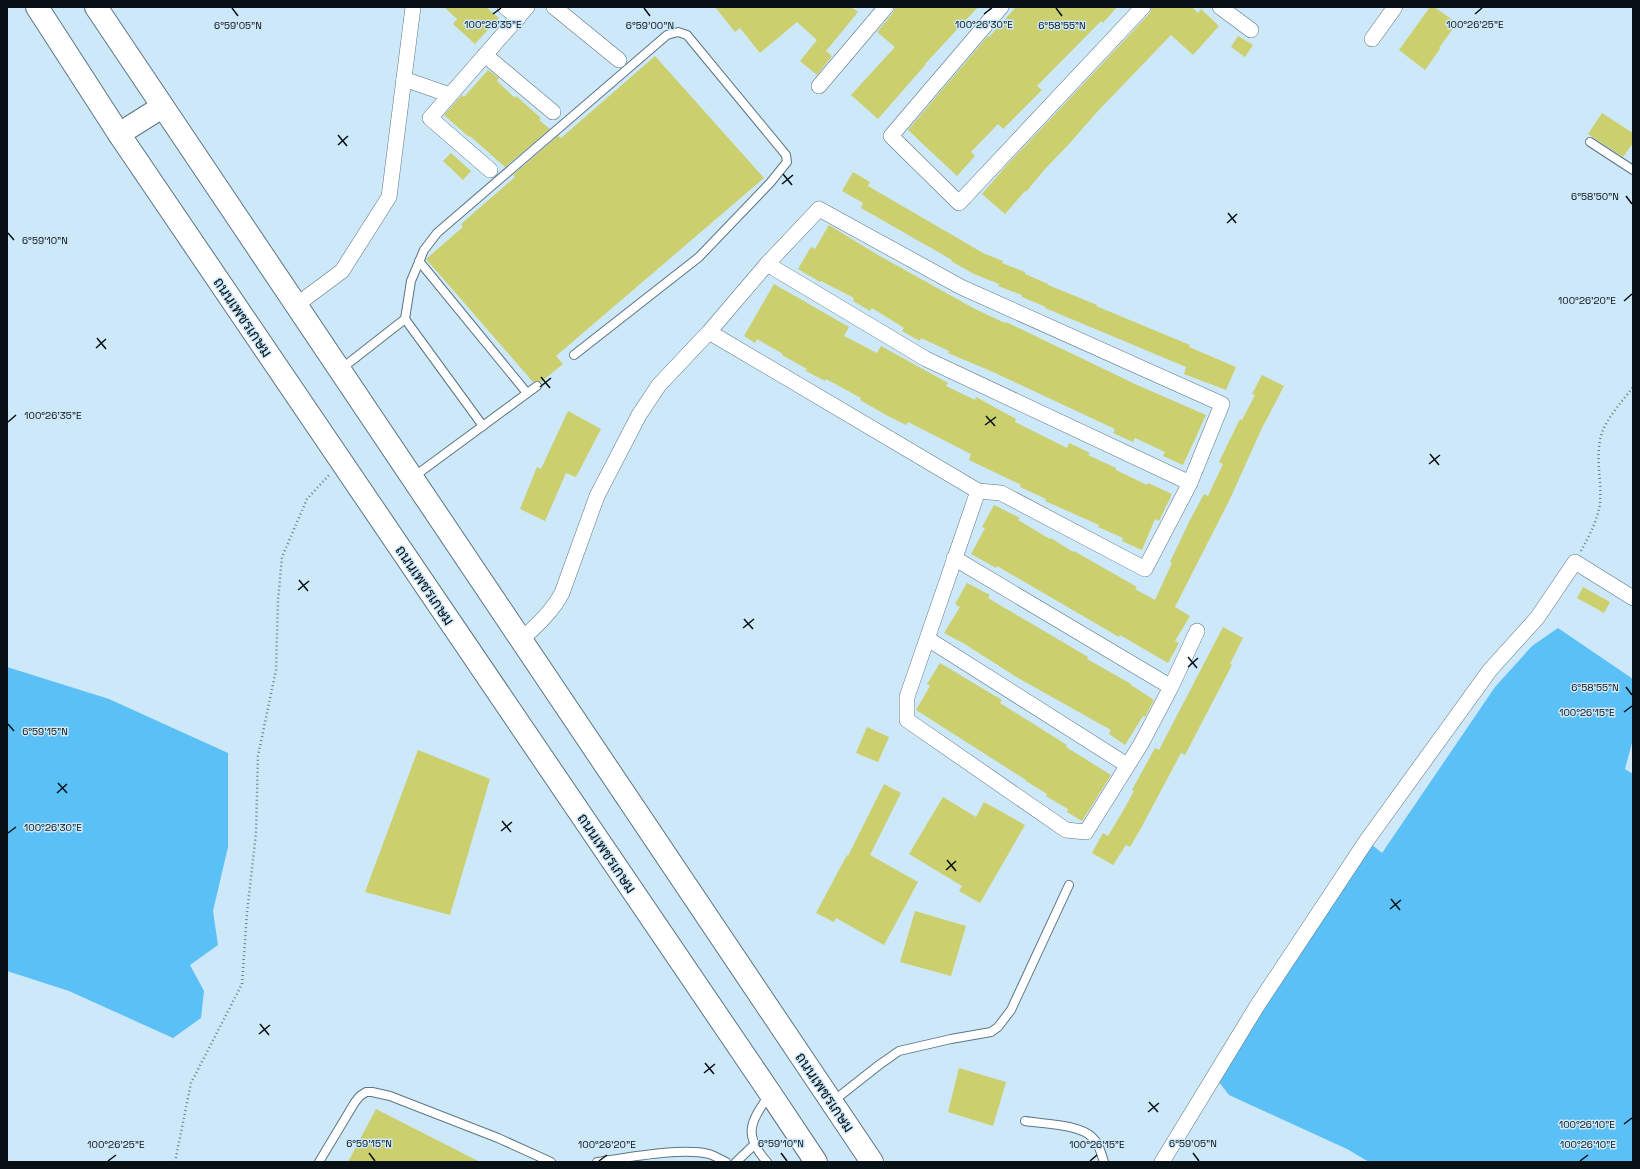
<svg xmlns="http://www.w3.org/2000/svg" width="1640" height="1169" viewBox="0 0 1640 1169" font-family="'Space Grotesk',Sarabun,sans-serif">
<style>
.forest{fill:#5ac0f6}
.building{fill:#cccf6d}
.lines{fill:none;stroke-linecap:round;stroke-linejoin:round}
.service-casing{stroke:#5c7583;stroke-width:10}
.minor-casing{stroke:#5c7583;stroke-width:16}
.trunk-casing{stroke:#5c7583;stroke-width:24}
.path{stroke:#6b7d88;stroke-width:2.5;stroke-dasharray:1 3;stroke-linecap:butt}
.service{stroke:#fff;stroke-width:8}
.minor{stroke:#fff;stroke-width:15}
.trunk{stroke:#fff;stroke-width:22}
.ticks{fill:none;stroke:#071015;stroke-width:1.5}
.labels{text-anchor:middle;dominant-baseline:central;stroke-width:3;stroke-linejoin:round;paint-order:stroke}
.street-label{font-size:15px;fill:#071015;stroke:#cde8f9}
.ticks-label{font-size:10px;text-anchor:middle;fill:#071015;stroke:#cde8f9;stroke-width:3;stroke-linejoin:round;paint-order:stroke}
</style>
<rect width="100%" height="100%" fill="#cde8f9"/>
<g class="forest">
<polygon points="1558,628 1633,679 1633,739 1625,769 1633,774 1633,1162 1369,1162 1347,1149 1229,1095 1212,1073 1371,844 1382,853 1495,687 1532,646"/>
<polygon points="7,667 109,699 228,753 228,847 213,911 218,945 190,965 204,991 201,1018 173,1038 69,991 7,971"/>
</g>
<g class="building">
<polygon points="444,7 486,7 499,18 475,44 453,24 457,19"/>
<polygon points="715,7 851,7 858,12 826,51 832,56 817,75 800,61 817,40 797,22 760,53 740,28 735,32"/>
<polygon points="895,7 978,7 925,64 926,64 878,119 851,95 895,47 877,32 893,13"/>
<polygon points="1016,7 1117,7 1103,23 1101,21 1037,86 1042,90 1003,129 998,124 971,152 975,156 957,176 908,130 988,36 989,37"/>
<polygon points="1152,7 1192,7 1198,13 1201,9 1219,26 1193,55 1171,35 1097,112 1069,144 1044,170 1026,192 1025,191 1005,214 982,194 1006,166 1150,13"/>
<polygon points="1430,7 1434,7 1457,23 1439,48 1440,49 1425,70 1399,50"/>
<polygon points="1238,36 1253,45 1245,57 1231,47"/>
<polygon points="655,56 764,178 556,356 563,364 541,382 537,381 533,382 426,259 463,227 461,224 515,177 513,175 558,136 561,138"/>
<polygon points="488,70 499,78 497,81 515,98 516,96 541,118 539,120 550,129 505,167 470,136 469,137 444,115 462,95 464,97"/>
<polygon points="1602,113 1633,133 1633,143 1623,157 1588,134"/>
<polygon points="451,153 471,171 463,180 443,161"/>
<polygon points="853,172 870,182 868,186 983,253 1003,261 1002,263 1025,272 1025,274 1048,284 1048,285 1097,305 1096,306 1190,345 1189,347 1236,367 1226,390 1184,374 1186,367 1045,308 1046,307 1022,297 1022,295 998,286 999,284 974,274 951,261 952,260 861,208 863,203 842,191"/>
<polygon points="829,225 878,255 975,309 1005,323 1006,322 1135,384 1206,415 1183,465 1163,456 1165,452 1135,438 1133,442 1113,433 1115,429 993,372 948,353 949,351 921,338 920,341 902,331 904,328 872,308 870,311 853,301 854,298 821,281 820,282 798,269 811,247 815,249"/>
<polygon points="774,284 849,327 844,336 877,353 881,346 948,383 946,386 975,400 976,397 1016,419 1015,422 1067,448 1069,443 1090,453 1088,455 1116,468 1116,470 1147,485 1148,483 1172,494 1159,521 1155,519 1142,550 1122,541 1123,538 1098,527 1099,525 1045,501 1046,499 1020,487 1021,485 969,460 971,454 908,422 906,425 886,415 860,400 861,398 826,379 825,381 806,371 807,369 782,355 783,354 757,339 755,343 744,336"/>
<polygon points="1262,375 1284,386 1261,430 1230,499 1175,607 1190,616 1175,641 1179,643 1168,663 1120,635 1119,637 997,566 996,568 971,554 985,528 982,527 994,505 1020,518 1018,520 1050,539 1051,538 1073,552 1074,551 1137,587 1135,589 1155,600 1172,563 1170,562 1190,520 1204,494 1208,496 1223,464 1219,462 1240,419 1242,420 1255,395 1252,394"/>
<polygon points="568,411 601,429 576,477 566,473 545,521 520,509 537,467 541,469"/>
<polygon points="967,583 990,595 988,598 1088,657 1087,659 1131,684 1131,685 1154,700 1145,717 1143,716 1125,745 1109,734 1111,730 1018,678 963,643 944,633 960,607 955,604"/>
<polygon points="1583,587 1610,602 1604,613 1577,598"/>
<polygon points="1223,627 1243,638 1230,664 1232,665 1185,755 1181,753 1140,830 1130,847 1126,845 1113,865 1092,853 1103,833 1108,836 1123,811 1134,791 1132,790 1155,748 1159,750"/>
<polygon points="940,663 1002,700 1000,703 1067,745 1066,747 1111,775 1082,821 1067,812 1068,809 1046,796 1047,794 1026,781 1026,780 916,710 930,686 927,684"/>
<polygon points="867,727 889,737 878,762 856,753"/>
<polygon points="418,750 490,779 450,915 365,892"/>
<polygon points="884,784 901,793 870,855 918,882 884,945 836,918 834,922 816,913 847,855 848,856"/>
<polygon points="943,797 976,817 984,802 1025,825 980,903 959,891 962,886 909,854"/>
<polygon points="915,911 966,926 951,976 900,962"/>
<polygon points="959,1068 1006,1082 993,1126 948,1112"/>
<polygon points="376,1109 480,1162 348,1162"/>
</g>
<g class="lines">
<g class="service-casing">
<g id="service">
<polyline points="1590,142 1633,170"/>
<polyline points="419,261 527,393"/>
<polyline points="405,319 483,426"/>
<polyline points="341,369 405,319 411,281 424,250 437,233 667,35 678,32 687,35 786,155 787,162 770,183 699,257 574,355"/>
<polyline points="412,478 537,386"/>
<polyline points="832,1102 879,1065 899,1051 951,1039 991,1032 998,1027 1011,1010 1069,885"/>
<path d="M 1025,1121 C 1043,1124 1078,1124 1092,1137 C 1099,1143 1101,1153 1104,1162"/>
<polyline points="319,1162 355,1102 360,1096 366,1092 372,1092 390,1096 498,1138 551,1162"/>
<path d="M 597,1162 C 626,1158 682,1147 709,1154 C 715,1156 720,1159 726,1162"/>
<polyline points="736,1162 755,1144"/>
<path d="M 767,1162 C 742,1134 751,1122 769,1095"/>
</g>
</g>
<g class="minor-casing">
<g id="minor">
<polyline points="505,7 518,18"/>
<polyline points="554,7 619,60"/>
<polyline points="1001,7 891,136 959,203 1143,7"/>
<polyline points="1220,7 1251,30"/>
<polyline points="1372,39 1395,7"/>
<polyline points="485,55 553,112"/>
<polyline points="404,79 450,95"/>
<polyline points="819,86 886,7"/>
<polyline points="490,170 430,118 527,7"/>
<polyline points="767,264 926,359 1190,483"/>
<polyline points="295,306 342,271 389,197 413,7"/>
<polyline points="978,491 907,697 907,720 1066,830 1086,832 1141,744 1171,687 1197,631"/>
<polyline points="954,558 1171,687"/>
<polyline points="928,639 1127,765"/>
<path d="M 521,640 C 536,626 552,612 562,593 L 597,496 L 639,415 L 659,385 L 709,332 L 767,264 L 819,209 L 961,287 L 1222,404 L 1190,483 L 1145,569 L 1001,493 L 978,491 L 709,332"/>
<polyline points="1162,1162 1257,1006 1367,840 1490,670 1537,618 1575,562 1633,598"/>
</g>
</g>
<g class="trunk-casing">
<g id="trunk">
<polyline points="37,7 119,134 770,1093 816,1162"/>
<polyline points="96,7 872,1162"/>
<polyline points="119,134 162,107"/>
</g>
</g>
<g class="path">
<path d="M 1581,551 C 1589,536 1598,520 1600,503 C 1602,481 1595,458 1601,436 C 1606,418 1622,402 1633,387"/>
<polyline points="175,1162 191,1083 242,984 247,913 256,833 258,756 276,670 278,600 282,557 307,499 330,474"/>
</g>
<use href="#service" class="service"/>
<use href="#minor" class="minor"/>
<use href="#trunk" class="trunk"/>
</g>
<path class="ticks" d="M 232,8 L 238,16M 644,8 L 650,16M 1056,8 L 1062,16M 493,14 L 501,8M 984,14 L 992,8M 1475,14 L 1482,8M 338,135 L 347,146M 338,145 L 348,136M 783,174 L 792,185M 782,184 L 793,175M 1626,196 L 1632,204M 1228,213 L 1236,223M 1227,223 L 1237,214M 8,233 L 14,240M 1624,301 L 1632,294M 97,338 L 106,349M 96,348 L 106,339M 541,377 L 550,388M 540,387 L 551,378M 986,416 L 995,426M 8,422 L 16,415M 985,425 L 996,417M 1430,454 L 1439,465M 1429,464 L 1440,455M 299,580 L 308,591M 298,590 L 309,581M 744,619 L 753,629M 743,628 L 754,619M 1188,657 L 1197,668M 1188,667 L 1198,658M 1626,687 L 1632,695M 1624,712 L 1632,706M 8,724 L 14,731M 58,783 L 67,793M 57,793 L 67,784M 502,821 L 511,832M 501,831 L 512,822M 8,833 L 16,827M 947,860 L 956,871M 946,870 L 956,861M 1391,899 L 1400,910M 1390,909 L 1401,900M 260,1024 L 269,1035M 259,1034 L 270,1025M 705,1063 L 714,1074M 704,1073 L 715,1064M 1149,1102 L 1158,1112M 1148,1112 L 1159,1103M 1624,1124 L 1632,1118M 369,1153 L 375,1161M 781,1153 L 787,1161M 1193,1153 L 1199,1161M 108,1161 L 116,1155M 599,1161 L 607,1155M 1090,1161 L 1097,1155M 1580,1161 L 1588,1155"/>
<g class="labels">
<g class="street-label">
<text transform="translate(243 317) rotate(56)">ถนนเพชรเกษม</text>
<text transform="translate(425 585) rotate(56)">ถนนเพชรเกษม</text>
<text transform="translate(607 853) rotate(56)">ถนนเพชรเกษม</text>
<text transform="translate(825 1092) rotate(56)">ถนนเพชรเกษม</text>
</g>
</g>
<g class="ticks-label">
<text x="493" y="28">100°26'35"E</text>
<text x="984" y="28">100°26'30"E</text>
<text x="1475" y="28">100°26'25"E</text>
<text x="238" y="29">6°59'05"N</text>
<text x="650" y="29">6°59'00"N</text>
<text x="1062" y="29">6°58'55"N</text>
<text x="1595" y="200">6°58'50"N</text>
<text x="45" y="244">6°59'10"N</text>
<text x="1587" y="304">100°26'20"E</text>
<text x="53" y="419">100°26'35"E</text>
<text x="1595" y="691">6°58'55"N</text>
<text x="1587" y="716">100°26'15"E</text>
<text x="45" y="735">6°59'15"N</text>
<text x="53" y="831">100°26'30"E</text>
<text x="1587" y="1128">100°26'10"E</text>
<text x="369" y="1147">6°59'15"N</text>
<text x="781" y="1147">6°59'10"N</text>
<text x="1193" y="1147">6°59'05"N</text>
<text x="116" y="1148">100°26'25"E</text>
<text x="607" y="1148">100°26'20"E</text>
<text x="1097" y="1148">100°26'15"E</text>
<text x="1588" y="1148">100°26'10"E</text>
</g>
<rect width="1640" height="1169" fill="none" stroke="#071015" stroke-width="16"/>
</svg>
